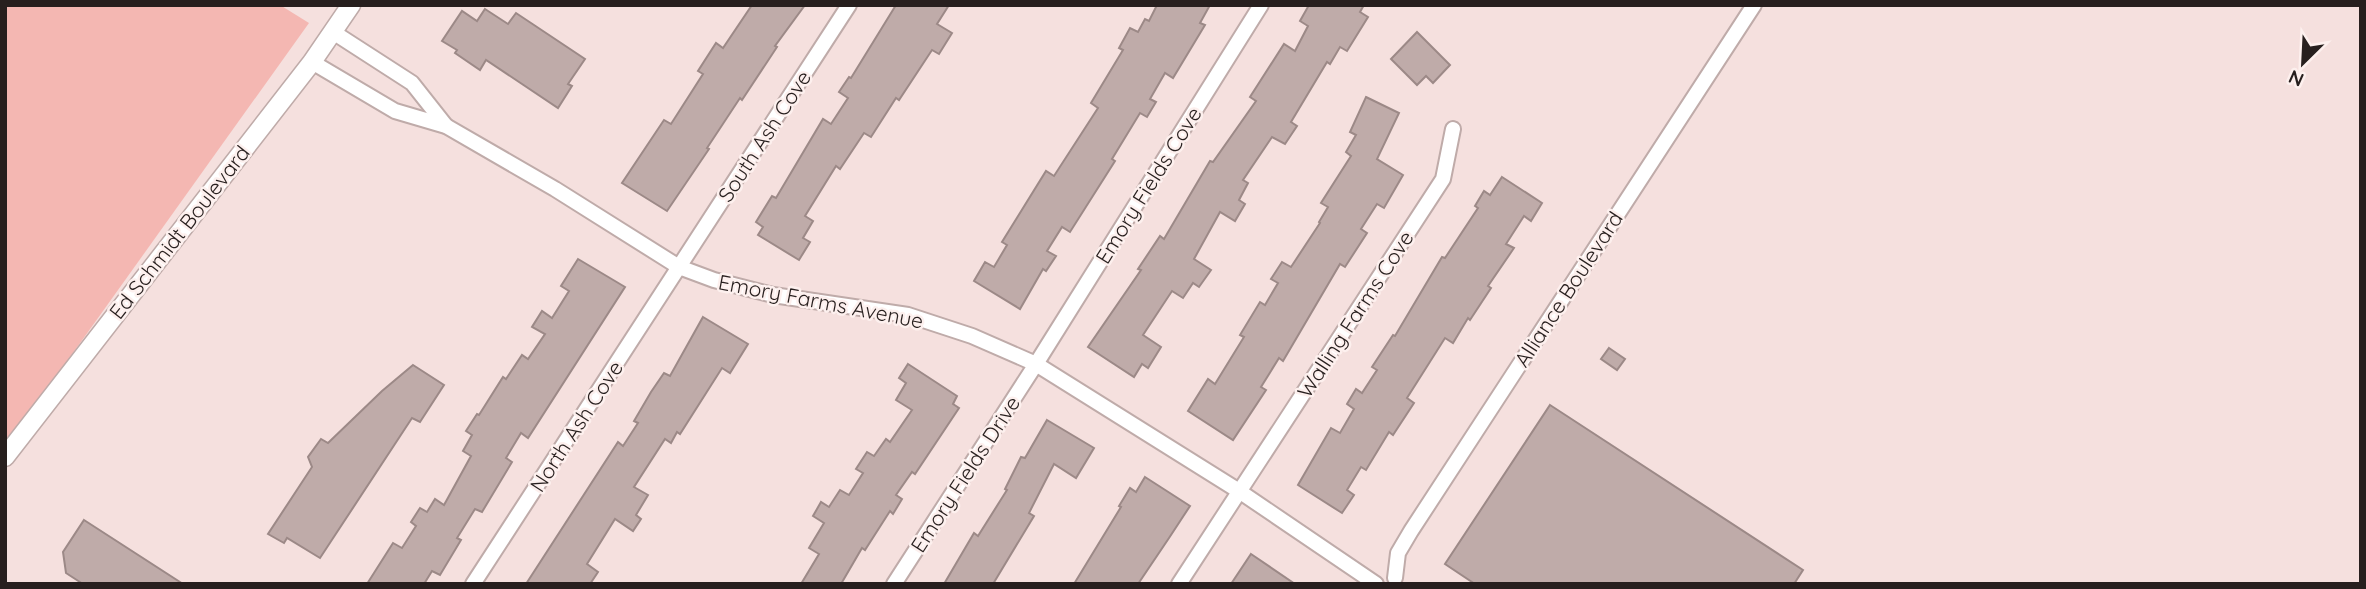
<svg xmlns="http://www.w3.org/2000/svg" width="2366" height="589" viewBox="0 0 2366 589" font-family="Quicksand,sans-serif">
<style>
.green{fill:#f4b7b2}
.building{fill:#bfaba9;stroke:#9c8987;stroke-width:2}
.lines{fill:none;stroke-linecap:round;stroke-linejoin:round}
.minor-casing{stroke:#bfaba9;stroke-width:18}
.tertiary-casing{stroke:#bfaba9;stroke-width:21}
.minor{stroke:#fff;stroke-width:14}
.tertiary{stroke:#fff;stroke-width:18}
.labels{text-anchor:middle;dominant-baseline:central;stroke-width:5;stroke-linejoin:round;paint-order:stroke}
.street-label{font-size:21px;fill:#271f1e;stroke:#fdf0ee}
</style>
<rect width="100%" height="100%" fill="#f5e0de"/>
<polygon class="green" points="5,5 280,5 309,23 5,448"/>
<g class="building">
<polygon points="752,5 805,5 775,46 777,47 742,100 740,98 707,148 709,149 667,211 622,183 664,120 671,124 703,74 698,71 716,43 723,48"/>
<polygon points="896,5 949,5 937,24 952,33 939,54 932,50 899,100 896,98 871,137 864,133 840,169 836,166 805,216 813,221 803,238 810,242 799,260 758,235 763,227 756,222 772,196 776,198 823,119 831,124 848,98 839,92 849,77 851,78"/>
<polygon points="1157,5 1210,5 1200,23 1205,25 1173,78 1165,73 1150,99 1156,102 1147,117 1140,113 1112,159 1115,161 1070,232 1062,227 1047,251 1056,256 1046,271 1043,269 1020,309 974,281 985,262 994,267 1007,245 1002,242 1046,171 1054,176 1098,108 1091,103 1123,50 1119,48 1130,28 1138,32 1145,19 1149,21"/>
<polygon points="1309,5 1364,5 1360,12 1368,17 1347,51 1340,47 1330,64 1327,62 1291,122 1297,126 1285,144 1272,137 1243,180 1248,183 1239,200 1245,204 1235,221 1220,212 1194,259 1211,270 1199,287 1193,283 1183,298 1172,291 1143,335 1161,347 1148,368 1142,364 1134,377 1088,347 1141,270 1138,269 1160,236 1164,239 1210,161 1213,162 1256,101 1250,97 1284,44 1295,51 1308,26 1300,21"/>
<polygon points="485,9 508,24 516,13 585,59 568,84 572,86 558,108 486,60 480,70 455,53 457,50 442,41 462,11 477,21"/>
<polygon points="1417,32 1450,65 1433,83 1426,76 1417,85 1391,59"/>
<polygon points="1366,97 1399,113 1377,159 1403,175 1384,208 1377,204 1361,229 1367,233 1345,267 1340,264 1283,361 1279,358 1261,387 1266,390 1233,440 1188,411 1208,379 1215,384 1244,337 1240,335 1260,302 1265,305 1278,283 1271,279 1282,262 1291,267 1320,223 1319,222 1328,207 1321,203 1351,156 1346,152 1356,135 1350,132"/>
<polygon points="1502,177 1542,203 1531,221 1524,216 1506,244 1514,248 1488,286 1491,288 1470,320 1468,318 1453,343 1445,338 1407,398 1414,403 1393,435 1389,432 1366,470 1361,467 1347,490 1354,495 1342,513 1298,485 1331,428 1340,433 1354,409 1347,404 1356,389 1362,393 1377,370 1372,367 1393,335 1395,336 1442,257 1445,258 1478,208 1475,206 1484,191 1490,195"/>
<polygon points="578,259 625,287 528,438 521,433 506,458 512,462 482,512 475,509 457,538 461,540 440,575 432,571 424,584 367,584 393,543 402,548 416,526 411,522 420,508 427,512 435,499 444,505 471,456 463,451 472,435 466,431 477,414 479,415 503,377 506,379 522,355 528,359 545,334 532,327 542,311 552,318 569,291 561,286"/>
<polygon points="703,317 748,344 730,373 722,368 680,434 677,432 671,443 665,439 634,487 648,495 636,515 641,519 633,531 615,519 587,564 598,572 590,584 526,584 618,442 623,446 638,423 634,421 651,392 664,373 670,376"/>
<polygon points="1609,348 1625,359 1617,370 1601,359"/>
<polygon points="908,364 957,396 953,404 959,408 915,474 912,472 896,495 902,499 893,514 890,511 865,550 862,548 841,584 801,584 819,554 809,548 824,523 813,516 821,502 829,507 840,490 849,495 863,473 856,469 867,452 874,456 886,439 890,442 912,410 896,400 906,383 899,378"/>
<polygon points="413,365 444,385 420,422 412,418 320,558 287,538 284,543 268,534 312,467 308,457 321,439 328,443 382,391"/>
<polygon points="1550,405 1803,570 1794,584 1475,584 1445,564"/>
<polygon points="1047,420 1094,448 1076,478 1054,464 1029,513 1034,516 993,584 944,584 974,533 978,536 1007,490 1005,489 1021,457 1025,458"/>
<polygon points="1145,477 1190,506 1169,538 1138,584 1074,584 1121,507 1119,506 1130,488 1136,492"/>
<polygon points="84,520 183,584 83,584 66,573 63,552"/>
<polygon points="1251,554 1295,584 1231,584"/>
</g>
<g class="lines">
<g class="minor-casing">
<g id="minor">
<polyline points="333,32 412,83 446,126"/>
<polyline points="312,62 395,111 446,126 555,189 679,267 714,280 773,295 908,315 972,336 1036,364 1239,491 1376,584"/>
<polyline points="1395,578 1398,553 1411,531 1754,5"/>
<polyline points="473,584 849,5"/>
<polyline points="894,584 1036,364 1261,5"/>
<polyline points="1179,584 1443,179 1453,129"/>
</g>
</g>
<g class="tertiary-casing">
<polyline id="tertiary" points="5,457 312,62 351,5"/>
</g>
<use href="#minor" class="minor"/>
<use href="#tertiary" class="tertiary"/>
</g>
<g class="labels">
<g class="street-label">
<text transform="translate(764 136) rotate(-57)">South Ash Cove</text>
<text transform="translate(1148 185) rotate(-58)">Emory Fields Cove</text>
<text transform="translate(179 232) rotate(-52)">Ed Schmidt Boulevard</text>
<text transform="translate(1568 289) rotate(-57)">Alliance Boulevard</text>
<text transform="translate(821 301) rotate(11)">Emory Farms Avenue</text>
<text transform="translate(1355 314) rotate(-57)">Walling Farms Cove</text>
<text transform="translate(576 426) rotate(-57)">North Ash Cove</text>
<text transform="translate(965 474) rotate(-57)">Emory Fields Drive</text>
</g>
</g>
<rect width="2366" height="589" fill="none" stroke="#271f1e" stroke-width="14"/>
<g transform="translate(2303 63) rotate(204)" stroke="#fdf0ee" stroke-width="5" paint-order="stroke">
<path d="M0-5L12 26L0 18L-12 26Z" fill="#271f1e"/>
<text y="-10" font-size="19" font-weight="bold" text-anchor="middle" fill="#271f1e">N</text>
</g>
</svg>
